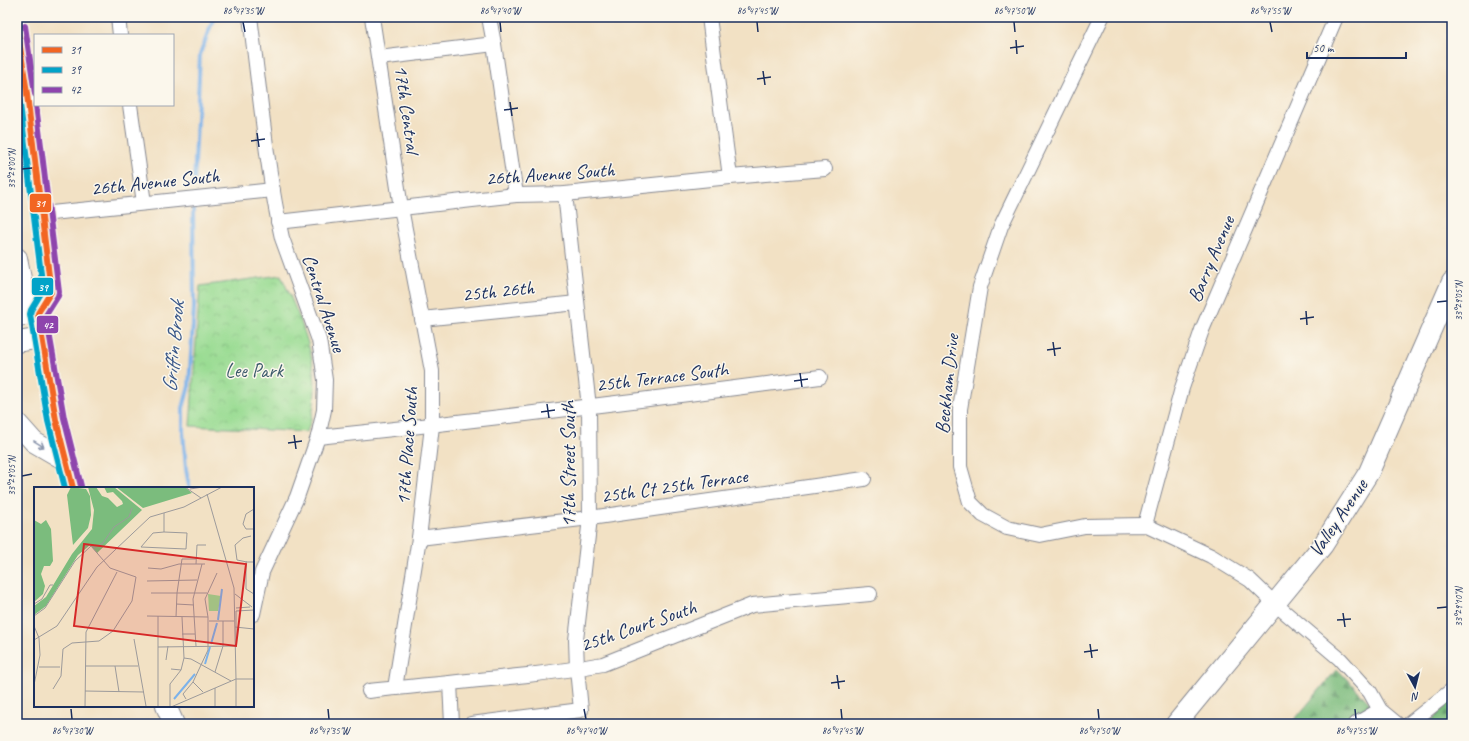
<svg xmlns="http://www.w3.org/2000/svg" width="1469" height="741" viewBox="0 0 1469 741" font-family="Caveat,sans-serif">
<style>
.forest{fill:url(#forest-firs);stroke:#4b766e}
.park{fill:url(#park-crowns);stroke:#5a8678}
.lines{fill:none;stroke-linecap:round;stroke-linejoin:round}
.stream{stroke:#7cb2ea;stroke-width:4}
.minor-casing{stroke:#868891;stroke-width:16}
.secondary-casing{stroke:#868891;stroke-width:22}
.minor{stroke:#fff;stroke-width:14}
.secondary{stroke:#fff;stroke-width:20}
.bus-1-casing{stroke:#fbf7ec;stroke-width:9}
.bus-2-casing{stroke:#fbf7ec;stroke-width:9}
.bus-3-casing{stroke:#fbf7ec;stroke-width:9}
.bus-1{stroke:#f26522;stroke-width:6}
.bus-2{stroke:#01a3c8;stroke-width:6}
.bus-3{stroke:#8e44ad;stroke-width:6}
.oneway{stroke:#8d97ae}
.ticks{fill:none;stroke:#1b2f5e;stroke-width:1.5}
.labels{text-anchor:middle;dominant-baseline:central;stroke-width:3;stroke-linejoin:round;paint-order:stroke}
.street-label{font-size:20px;fill:#1b2f5e;stroke:#fbf7ec}
.park-label{font-size:20px;fill:#3b5a6b;stroke:#fbf7ec}
.water-label{font-size:21px;font-style:italic;fill:#385688;stroke:#fbf7ec}
.inset-river{fill:none;stroke:#7cb2ea;stroke-width:2}
.inset-road{fill:none;stroke:#9c9a9b;stroke-width:1}
.view{fill:#d62828;fill-opacity:0.15;stroke:#d62828;stroke-width:2}
.inset-edge{fill:none;stroke:#1b2f5e;stroke-width:2}
.line-badge{stroke:#fbf7ec;stroke-width:1.5}
.badge-label{font-size:11px;text-anchor:middle;font-weight:bold;fill:#fff}
.neatline{fill:none;stroke:#1b2f5e;stroke-width:1.5}
.ticks-label{font-size:10px;text-anchor:middle;fill:#1b2f5e}
</style>
<defs>
<pattern id="forest-firs" width="22" height="20" patternUnits="userSpaceOnUse"><rect width="22" height="20" fill="#7bbc7d"/><path d="M5 1l3.5 6h-7zM16 11l3.5 6h-7z" fill="#64996a"/></pattern>
<pattern id="park-crowns" width="20" height="18" patternUnits="userSpaceOnUse"><rect width="20" height="18" fill="#9adc93"/><path d="M2 6a3 3 0 1 1 6 0M12 15a3 3 0 1 1 6 0" fill="none" stroke="#84bd81"/></pattern>
</defs>
<rect width="100%" height="100%" fill="#fbf7ec"/>
<filter id="ink" filterUnits="userSpaceOnUse"><feTurbulence type="fractalNoise" baseFrequency=".025" numOctaves="2"/><feDisplacementMap in="SourceGraphic" scale="8" xChannelSelector="R" yChannelSelector="G"/><feConvolveMatrix kernelMatrix="1 2 1 2 8 2 1 2 1" color-interpolation-filters="sRGB"/></filter>
<filter id="wash" filterUnits="userSpaceOnUse"><feTurbulence type="fractalNoise" baseFrequency=".012" numOctaves="4" result="noise"/><feDisplacementMap in="SourceGraphic" scale="16" xChannelSelector="R" yChannelSelector="G"/><feGaussianBlur stdDeviation="0.9" result="paint"/><feColorMatrix in="noise" values="0 0 0 0 0 0 0 0 0 0 0 0 0 0 0 0 0 1.4 0 .05"/><feComposite in="paint" operator="in"/></filter>
<g filter="url(#wash)">
<rect width="100%" height="100%" fill="#f2e1c4"/>
<g class="forest">
<polygon points="1337,669 1381,715 1384,724 1291,724"/>
<polygon points="1452,699 1452,724 1429,724 1450,701"/>
</g>
<path class="park" d="M 281,275 C 303,325 328,376 307,432 L 190,426 L 200,286 Z"/>
<g class="lines">
<g class="stream">
<polyline points="194,185 200,55 214,17"/>
<polyline points="189,486 186,469 183,432 183,408 189,386 194,307 193,209"/>
</g>
</g>
</g>
<g filter="url(#ink)">
<g class="lines">
<g class="minor-casing">
<g id="minor">
<polyline points="118,17 120,35"/>
<path d="M 250,17 C 260,90 266,167 282,238 L 319,340 L 325,380 L 324,410 L 318,437 L 297,497 L 262,572 L 253,614"/>
<polyline points="372,17 401,208 432,371 432,426 419,538 395,688"/>
<polyline points="489,17 494,44 516,195"/>
<polyline points="709,17 730,177"/>
<polyline points="1102,17 1001,226 980,287 960,409 960,467 970,502 983,515 1007,528 1040,535 1085,526 1145,525 1211,556 1250,580 1274,603 1340,659 1370,692 1380,710 1397,724"/>
<polyline points="379,58 494,44"/>
<polyline points="130,105 144,203"/>
<polyline points="17,157 37,175"/>
<polyline points="42,214 273,190"/>
<polyline points="278,222 516,195 565,194 730,177 825,169"/>
<polyline points="422,319 577,303"/>
<path d="M 318,437 C 486,420 653,399 820,377"/>
<polyline points="1145,525 1182,388 1202,330 1336,17"/>
<polyline points="419,538 590,518 864,479"/>
<polyline points="450,683 452,724"/>
<path d="M 369,691 C 447,682 526,678 603,664 L 752,605 L 870,594"/>
<polyline points="471,724 581,710 577,669 576,640 590,518 589,407 565,194"/>
<polyline points="1356,724 1380,710"/>
<polyline points="1409,724 1452,690"/>
</g>
</g>
<g class="secondary-casing">
<g id="secondary">
<polyline points="17,27 26,86 51,292 38,313 56,420 73,488"/>
<polyline points="17,258 24,294 38,313"/>
<polyline points="17,316 38,313"/>
<polyline points="17,342 42,338"/>
<polyline points="17,423 34,442 65,460"/>
<polyline points="166,706 174,724"/>
<polyline points="1176,724 1323,545 1369,472 1452,282"/>
</g>
</g>
<use href="#minor" class="minor"/>
<use href="#secondary" class="secondary"/>
<g class="bus-1-casing">
<polyline id="bus-1" points="17,27 26,86 51,292 38,313 56,420 73,488"/>
</g>
<g class="bus-2-casing">
<polyline id="bus-2" points="17,80 43,290 31,310 30,314 48,421 65,488"/>
</g>
<g class="bus-3-casing">
<g id="bus-3">
<polyline points="25,26 35,94"/>
<polyline points="36,105 59,292 58,296 46,315 64,418 81,486"/>
</g>
</g>
<use href="#bus-1" class="bus-1"/>
<use href="#bus-2" class="bus-2"/>
<use href="#bus-3" class="bus-3"/>
</g>
<defs><path id="oneway-shaft" d="M-6 0H5M1.5-3L5.5 0L1.5 3" fill="none" stroke-width="1.6" stroke-linecap="round" stroke-linejoin="round"/></defs>
<use class="oneway" href="#oneway-shaft" transform="translate(39 444) rotate(32)"/>
</g>
<path class="ticks" d="M 243,22 L 245,32M 500,22 L 501,32M 757,22 L 758,32M 1014,22 L 1015,32M 1270,22 L 1272,32M 1016,40 L 1017,54M 1010,48 L 1024,46M 763,71 L 765,85M 757,79 L 771,77M 510,102 L 512,116M 504,110 L 518,108M 257,133 L 259,147M 251,141 L 265,139M 22,169 L 32,168M 1437,302 L 1447,301M 1306,311 L 1307,325M 1300,319 L 1314,317M 1053,342 L 1055,356M 1047,350 L 1061,348M 800,373 L 802,387M 794,381 L 808,379M 547,404 L 549,418M 541,412 L 555,410M 294,435 L 296,449M 288,443 L 302,441M 22,476 L 32,474M 1437,608 L 1447,607M 1343,613 L 1345,627M 1337,620 L 1351,619M 1090,644 L 1092,658M 1084,652 L 1098,650M 837,675 L 839,689M 831,683 L 845,681M 71,709 L 72,719M 328,709 L 329,719M 584,709 L 586,719M 841,709 L 842,719M 1098,709 L 1099,719M 1355,709 L 1356,719"/>
<g class="labels">
<g class="street-label">
<text transform="translate(407 109) rotate(82)">17th Central</text>
<text transform="translate(550 174) rotate(-4)">26th Avenue South</text>
<text transform="translate(155 182) rotate(-6)">26th Avenue South</text>
<text transform="translate(1211 259) rotate(-67)">Barry Avenue</text>
<text transform="translate(498 291) rotate(-6)">25th 26th</text>
<text transform="translate(324 303) rotate(72)">Central Avenue</text>
<text transform="translate(662 377) rotate(-7)">25th Terrace South</text>
<text transform="translate(947 384) rotate(-84)">Beckham Drive</text>
<text transform="translate(407 446) rotate(-86)">17th Place South</text>
<text transform="translate(568 464) rotate(-90)">17th Street South</text>
<text transform="translate(674 486) rotate(-8)">25th Ct 25th Terrace</text>
<text transform="translate(1338 518) rotate(-56)">Valley Avenue</text>
<text transform="translate(638 626) rotate(-19)">25th Court South</text>
</g>
<g class="park-label">
<text x="254" y="370">Lee Park</text>
</g>
<g class="water-label">
<text transform="translate(173 347) rotate(-85)">Griffin Brook</text>
</g>
</g>
<g transform="translate(34 487)">
<rect width="220" height="220" fill="#f2e1c4"/>
<path d="M 37,0 L 52,2 L 56,9 L 57,28 L 54,41 L 39,58 L 33,8 ZM 54,0 L 62,0 L 68,9 L 74,11 L 83,20 L 89,17 L 88,14 L 79,5 L 73,6 L 70,0 L 80,0 L 108,23 L 63,66 L 56,58 L 44,68 L 12,119 L 0,128 L 0,119 L 12,110 L 38,67 L 58,42 L 60,23 ZM 82,0 L 151,0 L 158,6 L 109,21 ZM 0,33 L 7,37 L 12,33 L 17,42 L 19,74 L 16,79 L 10,79 L 7,87 L 11,99 L 9,107 L 0,115 Z" fill="#7bbc7d"/>
<path d="M 174,107 L 187,109 L 184,124 L 175,124 Z" fill="#9adc93"/>
<path class="inset-river" d="M 184,133 L 188,102M 177,157 L 183,136M 171,177 L 176,160M 140,212 L 161,187"/>
<path class="inset-road" d="M 151,0 L 167,11M 156,2 L 169,0M 220,22 L 212,27 L 209,37 L 212,42 L 220,42M 130,26 L 130,45M 130,45 L 153,46 L 152,62 L 107,60 L 119,46 ZM 59,61 L 69,56 L 80,40 L 95,30 L 98,21M 213,75 L 203,73 L 201,58 L 209,51 L 217,49M 220,75 L 212,75 L 212,102 L 220,107M 162,77 L 163,58 L 172,58M 114,81 L 127,82 L 145,77 L 171,77M 113,94 L 163,93M 117,106 L 173,106M 201,107 L 218,120M 0,117 L 8,112 L 16,98 L 19,98M 142,117 L 160,118M 202,121 L 216,120M 202,124 L 202,158M 202,124 L 220,123M 0,129 L 11,121 L 41,74 L 57,59 L 76,81 L 102,90 L 98,114 L 79,144 L 65,154 L 38,156 L 29,162 L 27,189 L 19,202M 113,129 L 174,130M 124,129 L 124,220M 142,130 L 143,106 L 148,72 L 162,72M 148,130 L 150,171M 175,134 L 200,134M 0,139 L 5,151 L 6,168 L 0,198M 201,140 L 220,142M 148,147 L 161,147M 100,152 L 112,219M 0,153 L 23,139 L 63,80 L 116,30 L 150,20 L 188,0M 162,159 L 159,112 L 168,77M 124,160 L 202,159M 132,173 L 134,159M 51,179 L 104,179M 81,179 L 85,205M 5,180 L 26,180M 137,182 L 147,183 L 150,171 L 157,172 L 197,194M 181,185 L 189,159 L 189,134M 159,195 L 169,205M 181,201 L 181,220M 51,204 L 110,205M 152,212 L 149,207 L 159,195 L 174,163 L 174,130 L 171,112 L 183,86M 51,220 L 52,145 L 83,85M 136,220 L 136,197 L 147,183M 137,220 L 202,192 L 200,101 L 173,7M 202,220 L 202,192 L 220,192"/>
<path class="view" d="M 50,57 L 212,77 L 202,159 L 40,139 Z"/>
<rect width="220" height="220" class="inset-edge"/>
</g>
<g class="line-badge">
<rect x="29" y="193" width="23" height="20" rx="4" fill="#f26522"/>
<rect x="31" y="277" width="23" height="19" rx="4" fill="#01a3c8"/>
<rect x="36" y="315" width="23" height="19" rx="4" fill="#8e44ad"/>
</g>
<g class="badge-label">
<text x="40" y="207">31</text>
<text x="43" y="291">39</text>
<text x="48" y="329">42</text>
</g>
<rect width="1469" height="741" fill="none" stroke="#fbf7ec" stroke-width="44"/>
<rect x="34" y="34" width="140" height="72" fill="#fbf7ec" stroke="#a1a7b3"/>
<rect x="42" y="47" width="20" height="6" fill="#f26522" stroke="#a1a7b3"/>
<text x="70" y="54" font-size="12" fill="#1b2f5e">31</text>
<rect x="42" y="67" width="20" height="6" fill="#01a3c8" stroke="#a1a7b3"/>
<text x="70" y="74" font-size="12" fill="#1b2f5e">39</text>
<rect x="42" y="87" width="20" height="6" fill="#8e44ad" stroke="#a1a7b3"/>
<text x="70" y="94" font-size="12" fill="#1b2f5e">42</text>
<g transform="translate(1415 687) rotate(173)" stroke="#fbf7ec" stroke-width="3" paint-order="stroke">
<path d="M0-3L7 15L0 10L-7 15Z" fill="#1b2f5e"/>
<text y="-6" font-size="11" font-weight="bold" text-anchor="middle" fill="#1b2f5e">N</text>
</g>
<path d="M1307 52v6h99v-6" fill="none" stroke="#1b2f5e" stroke-width="2"/>
<text x="1313" y="52" font-size="12" fill="#1b2f5e" stroke="#fbf7ec" stroke-width="3" paint-order="stroke">50 m</text>
<rect x="22" y="22" width="1425" height="697" class="neatline"/>
<g class="ticks-label">
<text x="243" y="14">86°47'35"W</text>
<text x="500" y="14">86°47'40"W</text>
<text x="757" y="14">86°47'45"W</text>
<text x="1014" y="14">86°47'50"W</text>
<text x="1270" y="14">86°47'55"W</text>
<text transform="translate(11 169) rotate(-90)" y="4">33°29'00"N</text>
<text transform="translate(1458 301) rotate(-90)" y="4">33°29'05"N</text>
<text transform="translate(11 476) rotate(-90)" y="4">33°29'05"N</text>
<text transform="translate(1458 607) rotate(-90)" y="4">33°29'10"N</text>
<text x="72" y="734">86°47'30"W</text>
<text x="329" y="734">86°47'35"W</text>
<text x="586" y="734">86°47'40"W</text>
<text x="842" y="734">86°47'45"W</text>
<text x="1099" y="734">86°47'50"W</text>
<text x="1356" y="734">86°47'55"W</text>
</g>
</svg>
